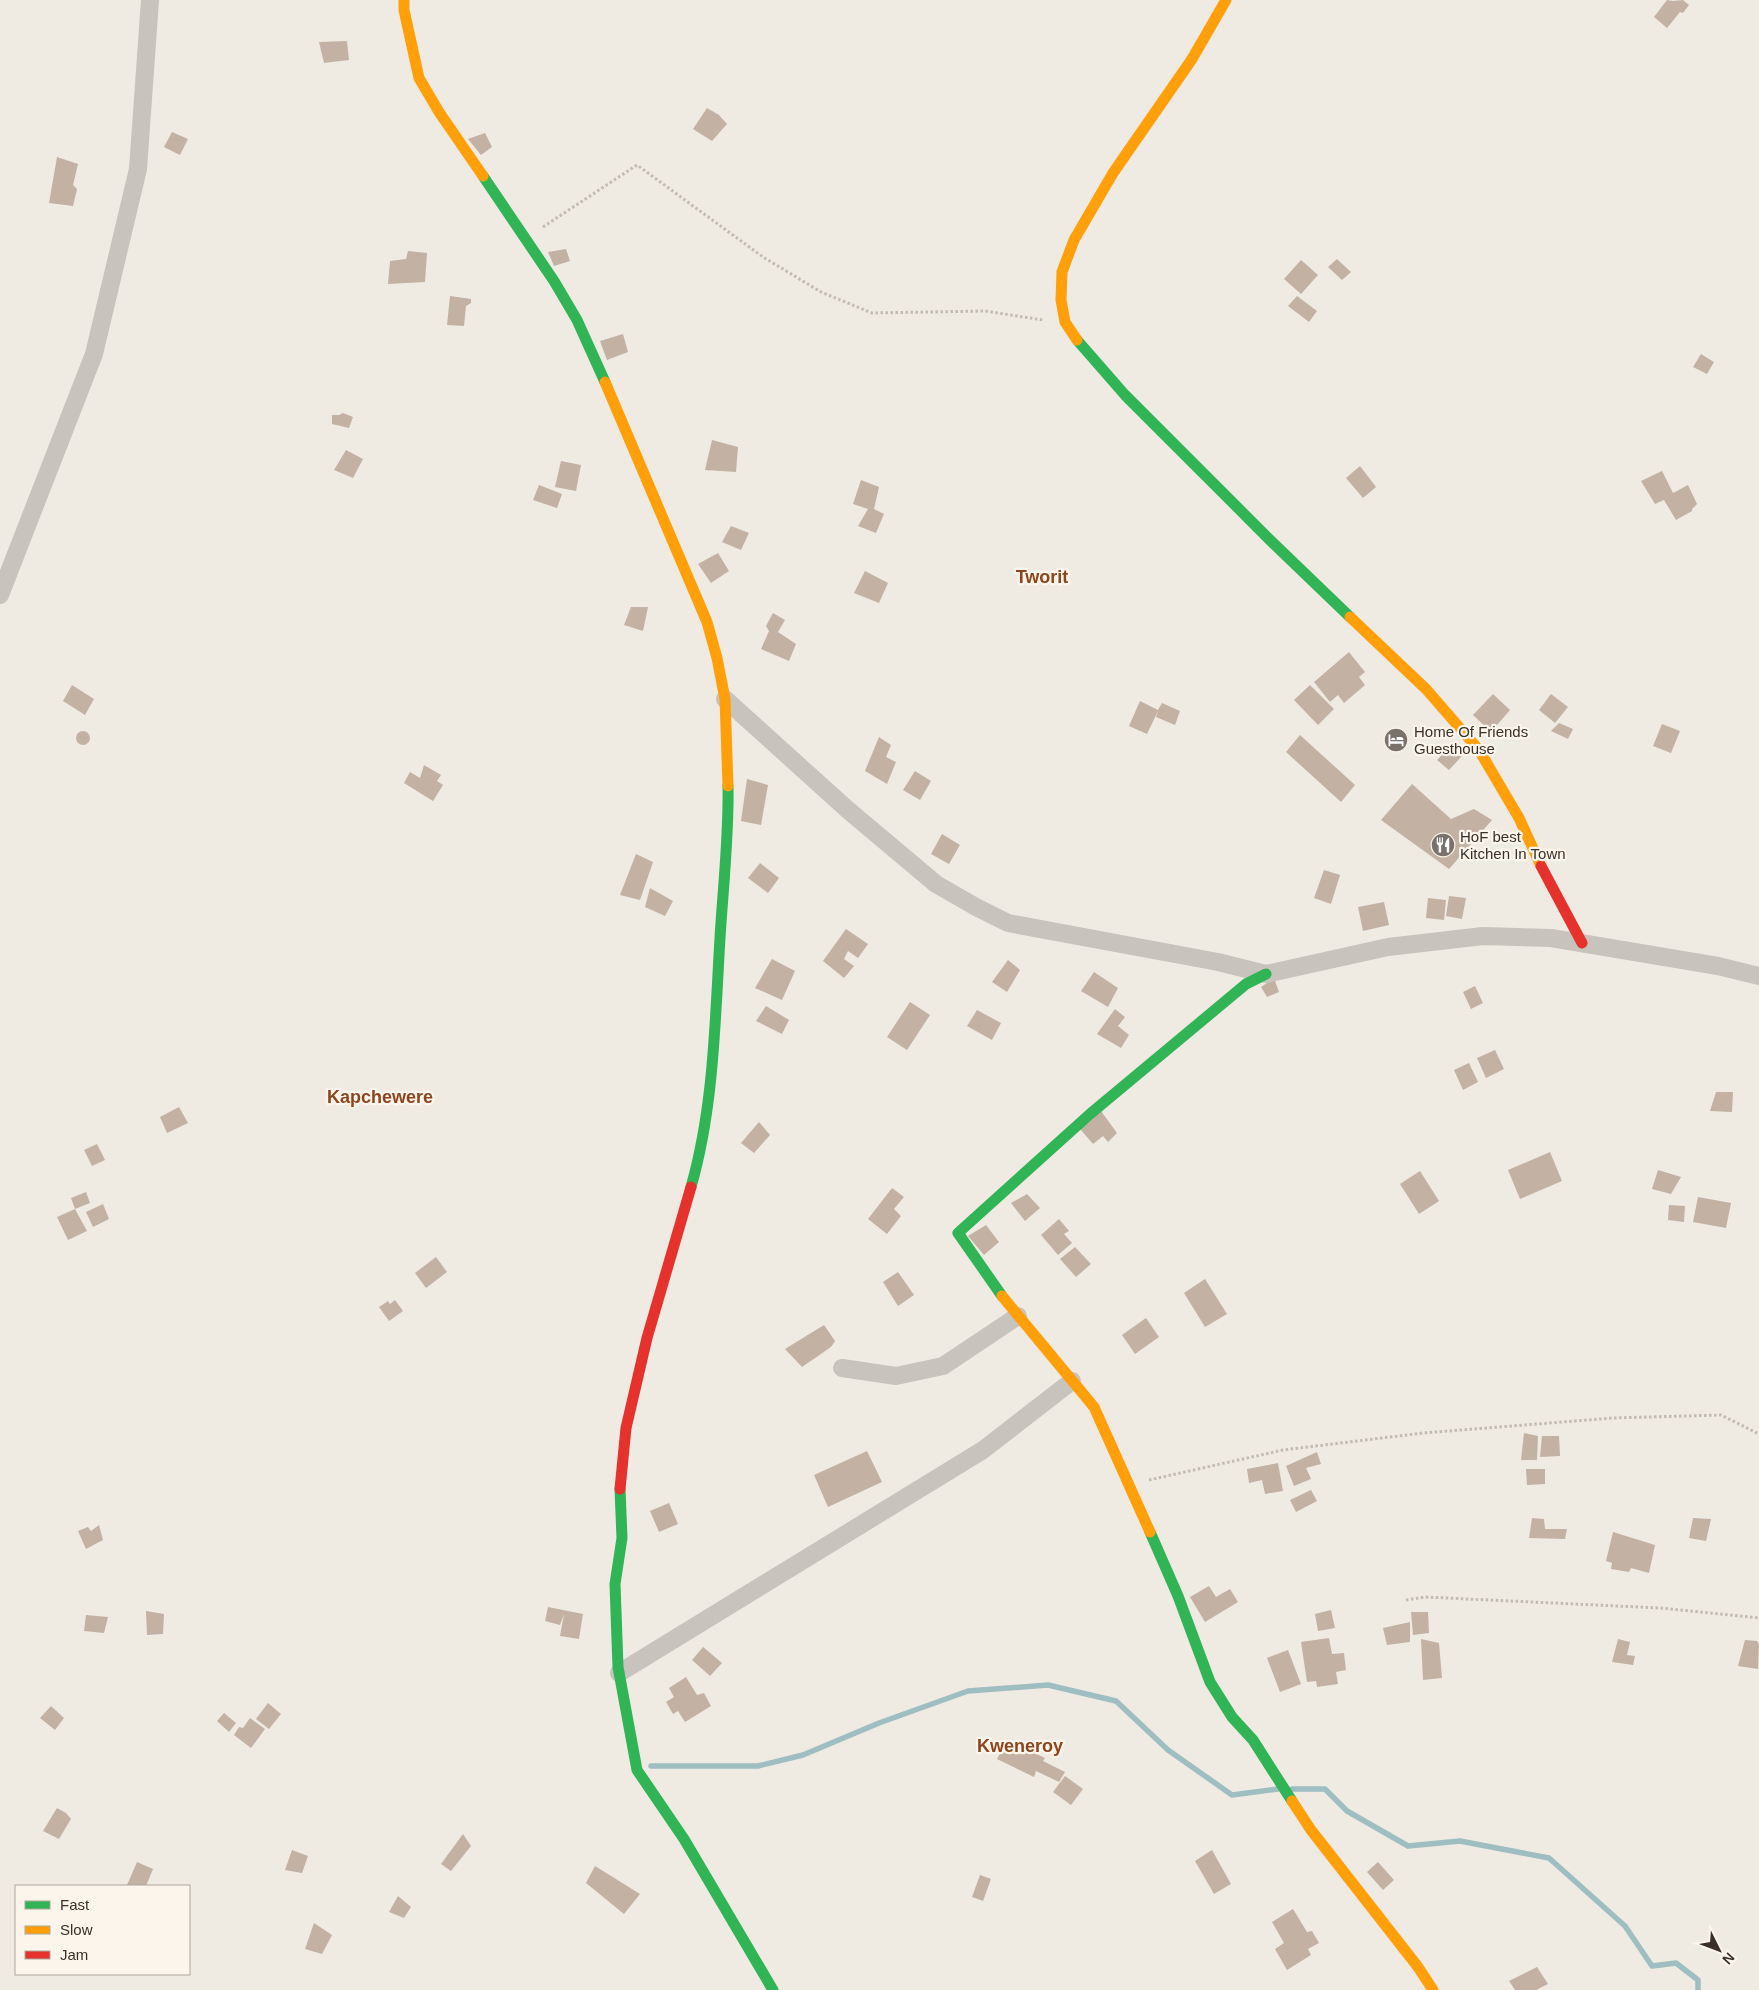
<svg xmlns="http://www.w3.org/2000/svg" width="1759" height="1990" viewBox="0 0 1759 1990" font-family="Arial,sans-serif">
<style>
.lines{fill:none;stroke-linecap:round;stroke-linejoin:round}
.stream{stroke:#9ebec1;stroke-width:5.5}
.building{fill:#c3b1a4}
.path{stroke:#c1bbb4;stroke-width:3;stroke-dasharray:2.5 2.5;stroke-linecap:butt}
.street{stroke:#c8c3bc;stroke-width:18}
.fast{stroke:#30b455;stroke-width:11}
.slow{stroke:#ff9f0a;stroke-width:11}
.jam{stroke:#e5322d;stroke-width:11}
.labels{text-anchor:middle;dominant-baseline:central;stroke-width:4.5;stroke-linejoin:round;paint-order:stroke}
.poi-label{font-size:15px;fill:#3a3029;stroke:#fbf5eb;text-anchor:start}
.quarter-label{font-size:18px;font-weight:bold;fill:#8d451e;stroke:#fbf5eb}
</style>
<rect width="100%" height="100%" fill="#efebe3"/>
<g class="lines">
<g class="stream">
<polyline points="651,1766 758,1766 803,1755 879,1723 968,1691 1048,1685 1116,1701 1168,1750 1232,1795 1278,1789"/>
<polyline points="1292,1789 1325,1789 1347,1811 1408,1846 1460,1841 1549,1858 1625,1926 1652,1966 1676,1963 1698,1980 1698,1990"/>
</g>
</g>
<g class="building">
<polygon points="1667,0 1673,1 1683,0 1689,5 1683,13 1680,12 1667,28 1654,17"/>
<polygon points="347,41 349,60 324,63 319,42"/>
<polygon points="707,108 719,115 727,124 712,141 693,129"/>
<polygon points="172,132 188,139 180,155 164,147"/>
<polygon points="485,133 492,147 481,155 468,139"/>
<polygon points="57,157 78,164 73,185 77,189 73,206 49,203"/>
<polygon points="566,249 570,261 554,266 548,252"/>
<polygon points="408,251 427,253 425,282 388,284 390,261 406,259"/>
<polygon points="1337,259 1351,272 1342,280 1328,267"/>
<polygon points="1301,260 1318,275 1301,294 1284,279"/>
<polygon points="450,296 471,299 471,303 466,306 464,326 447,325"/>
<polygon points="1297,296 1317,311 1309,322 1288,306"/>
<polygon points="623,334 628,352 607,360 600,341"/>
<polygon points="1701,354 1714,362 1707,374 1693,367"/>
<polygon points="343,413 353,417 349,428 332,424 332,415 339,415"/>
<polygon points="712,440 738,447 736,472 705,470"/>
<polygon points="346,450 363,459 353,478 334,470"/>
<polygon points="561,461 581,465 576,491 555,487"/>
<polygon points="1360,466 1376,487 1363,498 1346,478"/>
<polygon points="1662,471 1673,493 1688,485 1697,504 1692,509 1692,511 1676,520 1664,500 1655,504 1641,481"/>
<polygon points="861,480 879,487 874,509 884,514 876,533 858,526 868,509 853,504"/>
<polygon points="539,485 562,494 557,508 533,500"/>
<polygon points="731,526 749,533 741,550 722,542"/>
<polygon points="718,553 729,571 711,583 698,564"/>
<polygon points="865,571 888,583 879,603 854,593"/>
<polygon points="631,607 648,607 643,631 624,625"/>
<polygon points="773,613 785,620 778,632 796,644 789,661 761,649 769,631 766,626"/>
<polygon points="1349,652 1365,672 1359,677 1365,685 1344,703 1338,695 1330,702 1314,682"/>
<polygon points="72,685 94,699 85,715 63,701"/>
<polygon points="1310,685 1334,709 1318,725 1294,700"/>
<polygon points="1493,694 1510,710 1491,732 1473,715"/>
<polygon points="1551,694 1568,707 1555,723 1539,710"/>
<polygon points="1140,701 1158,710 1162,703 1180,711 1175,725 1156,717 1158,711 1147,734 1129,726"/>
<polygon points="1559,723 1573,729 1568,739 1551,731"/>
<polygon points="1662,724 1680,731 1671,753 1653,746"/>
<circle cx="83" cy="738" r="7"/>
<polygon points="1300,735 1355,785 1341,802 1286,752"/>
<polygon points="879,737 891,745 886,757 896,762 887,784 865,771"/>
<polygon points="1450,746 1462,756 1449,770 1437,760"/>
<polygon points="424,765 441,775 437,781 443,785 433,801 404,783 410,772 420,778"/>
<polygon points="915,771 931,781 920,800 903,790"/>
<polygon points="747,779 768,785 761,825 741,821"/>
<polygon points="1412,784 1451,819 1474,809 1492,820 1449,869 1381,820"/>
<polygon points="942,834 960,845 949,864 931,854"/>
<polygon points="636,854 653,862 640,900 620,895"/>
<polygon points="760,863 779,878 768,893 748,878"/>
<polygon points="1324,870 1340,875 1331,904 1314,898"/>
<polygon points="650,888 673,901 665,916 645,907"/>
<polygon points="1449,896 1466,898 1462,919 1446,916"/>
<polygon points="1428,898 1446,900 1444,920 1426,918"/>
<polygon points="1384,902 1389,925 1363,931 1358,907"/>
<polygon points="846,929 868,944 858,958 848,951 844,959 854,966 844,978 823,961"/>
<polygon points="772,959 795,971 782,1000 755,988"/>
<polygon points="1008,960 1020,970 1007,992 992,982"/>
<polygon points="1094,972 1118,988 1108,1007 1081,991"/>
<polygon points="1274,978 1279,992 1267,997 1261,987"/>
<polygon points="1475,986 1483,1003 1471,1009 1463,992"/>
<polygon points="910,1002 930,1015 907,1050 887,1037"/>
<polygon points="766,1006 789,1020 782,1034 756,1021"/>
<polygon points="1115,1009 1125,1017 1118,1026 1129,1035 1121,1048 1097,1034"/>
<polygon points="977,1010 1001,1023 992,1040 967,1026"/>
<polygon points="1495,1050 1504,1069 1486,1078 1477,1058"/>
<polygon points="1469,1063 1478,1082 1463,1090 1454,1070"/>
<polygon points="1716,1092 1733,1092 1732,1112 1710,1111"/>
<polygon points="179,1107 188,1123 167,1133 160,1117"/>
<polygon points="1101,1111 1117,1133 1108,1142 1103,1136 1093,1144 1080,1129"/>
<polygon points="759,1122 770,1135 754,1153 741,1143"/>
<polygon points="97,1144 105,1160 92,1166 84,1150"/>
<polygon points="1550,1152 1562,1181 1520,1199 1508,1170"/>
<polygon points="1658,1170 1681,1177 1671,1194 1652,1189"/>
<polygon points="1420,1171 1439,1201 1419,1214 1400,1184"/>
<polygon points="892,1188 904,1197 894,1209 901,1216 887,1234 868,1219"/>
<polygon points="86,1192 90,1203 75,1209 71,1198"/>
<polygon points="1027,1194 1040,1208 1025,1221 1011,1203"/>
<polygon points="1698,1197 1731,1203 1726,1228 1693,1222"/>
<polygon points="103,1204 109,1219 93,1227 86,1212"/>
<polygon points="1669,1205 1685,1206 1684,1222 1668,1220"/>
<polygon points="75,1209 87,1231 68,1240 57,1217"/>
<polygon points="1059,1219 1069,1231 1064,1234 1072,1243 1058,1255 1041,1235"/>
<polygon points="986,1225 999,1242 984,1255 968,1236"/>
<polygon points="1075,1247 1091,1264 1076,1277 1060,1259"/>
<polygon points="436,1257 447,1272 426,1288 415,1273"/>
<polygon points="898,1272 914,1295 898,1306 883,1282"/>
<polygon points="1205,1279 1227,1314 1205,1327 1184,1293"/>
<polygon points="395,1300 403,1311 389,1321 379,1307 388,1301 390,1304"/>
<polygon points="1146,1318 1159,1337 1135,1354 1122,1335"/>
<polygon points="824,1325 835,1341 831,1347 802,1367 785,1349"/>
<polygon points="1524,1433 1538,1436 1537,1460 1521,1460"/>
<polygon points="1542,1436 1559,1436 1560,1456 1540,1457"/>
<polygon points="867,1451 882,1482 828,1507 814,1475"/>
<polygon points="1317,1452 1321,1464 1306,1468 1311,1479 1294,1486 1286,1466"/>
<polygon points="1278,1463 1283,1491 1265,1494 1262,1480 1249,1483 1247,1469"/>
<polygon points="1526,1469 1545,1469 1545,1484 1527,1485"/>
<polygon points="1311,1490 1317,1501 1296,1512 1290,1500"/>
<polygon points="669,1503 678,1524 659,1532 650,1511"/>
<polygon points="1532,1518 1544,1519 1545,1529 1567,1529 1565,1539 1529,1538"/>
<polygon points="1693,1518 1711,1519 1706,1541 1689,1538"/>
<polygon points="99,1525 103,1540 86,1549 78,1531 88,1527 91,1531"/>
<polygon points="1613,1532 1655,1545 1649,1573 1631,1568 1629,1572 1611,1569 1612,1563 1606,1561"/>
<polygon points="1209,1586 1216,1597 1230,1589 1238,1602 1205,1622 1190,1597"/>
<polygon points="548,1607 583,1614 579,1639 560,1636 564,1614 560,1625 545,1621"/>
<polygon points="1331,1610 1335,1628 1318,1631 1315,1614"/>
<polygon points="146,1611 164,1614 163,1634 147,1635"/>
<polygon points="1411,1612 1428,1612 1429,1633 1413,1635"/>
<polygon points="86,1615 108,1617 104,1633 84,1631"/>
<polygon points="1410,1622 1410,1642 1387,1645 1383,1628"/>
<polygon points="1329,1638 1332,1654 1344,1653 1346,1670 1336,1672 1338,1684 1317,1687 1316,1681 1307,1682 1301,1642"/>
<polygon points="1421,1639 1439,1643 1442,1678 1423,1680"/>
<polygon points="1618,1639 1630,1642 1627,1655 1635,1656 1633,1665 1612,1662"/>
<polygon points="1745,1640 1757,1641 1759,1644 1758,1669 1738,1666"/>
<polygon points="703,1647 722,1663 710,1676 692,1660"/>
<polygon points="1288,1650 1301,1684 1280,1692 1267,1658"/>
<polygon points="686,1677 697,1695 704,1693 711,1706 685,1722 678,1711 673,1714 666,1702 674,1697 669,1688"/>
<polygon points="268,1703 281,1714 269,1729 256,1719"/>
<polygon points="51,1706 64,1718 55,1730 40,1718"/>
<polygon points="224,1713 236,1723 229,1732 217,1721"/>
<polygon points="250,1718 265,1729 251,1748 234,1735 239,1727 243,1728"/>
<polygon points="1007,1740 1045,1758 1043,1761 1065,1772 1059,1782 1036,1771 1034,1777 997,1759"/>
<polygon points="1065,1776 1083,1789 1071,1805 1053,1792"/>
<polygon points="57,1808 66,1813 71,1819 59,1839 43,1831"/>
<polygon points="463,1834 471,1846 451,1871 441,1864"/>
<polygon points="292,1850 308,1856 302,1873 285,1870"/>
<polygon points="1212,1850 1231,1884 1214,1894 1195,1861"/>
<polygon points="137,1862 153,1869 146,1886 127,1885"/>
<polygon points="1378,1862 1394,1880 1383,1890 1367,1872"/>
<polygon points="595,1866 640,1894 624,1914 586,1883"/>
<polygon points="980,1875 991,1879 983,1901 972,1897"/>
<polygon points="398,1896 411,1907 404,1918 389,1912"/>
<polygon points="1293,1909 1307,1932 1312,1931 1319,1943 1308,1949 1311,1955 1287,1970 1275,1949 1284,1943 1272,1922"/>
<polygon points="314,1923 332,1935 322,1954 305,1949"/>
<polygon points="1537,1967 1548,1984 1536,1990 1515,1990 1509,1981"/>
</g>
<g class="lines">
<g class="path">
<polyline points="543,227 637,165 763,257 821,292 872,313 985,311 1043,320"/>
<polyline points="1149,1480 1283,1450 1423,1433 1613,1418 1721,1415 1759,1434"/>
<polyline points="1406,1600 1425,1597 1660,1608 1759,1618"/>
</g>
<g class="street">
<polyline points="0,595 94,354 138,169 150,0"/>
<polyline points="725,699 848,810 936,884 976,907 1008,923 1218,962 1266,974 1388,947 1483,936 1551,938 1718,966 1759,976"/>
<polyline points="842,1368 896,1376 943,1366 1018,1316"/>
<polyline points="619,1673 983,1450 1072,1381"/>
</g>
<g class="fast">
<polyline points="483,176 554,281 577,320 605,382"/>
<polyline points="1077,340 1125,395 1272,542 1350,617"/>
<path d="M 691,1187 C 714,1107 715,1020 720,938 C 723,888 729,836 728,786"/>
<polyline points="1002,1296 958,1233 1090,1114 1246,984 1266,974"/>
<polyline points="620,1489 622,1538 615,1584 618,1667 637,1770 684,1839 773,1990"/>
<polyline points="1150,1532 1178,1596 1210,1682 1232,1717 1253,1740 1292,1801"/>
</g>
<g class="slow">
<polyline points="404,0 404,10 419,78 439,112 483,176"/>
<polyline points="1077,340 1065,322 1061,300 1062,272 1074,240 1113,173 1192,59 1226,0"/>
<polyline points="605,382 707,622 717,658 725,699 728,786"/>
<polyline points="1350,617 1426,689 1479,750 1519,818 1541,866"/>
<polyline points="1002,1296 1094,1407 1150,1532"/>
<polyline points="1292,1801 1311,1830 1418,1967 1433,1990"/>
</g>
<g class="jam">
<polyline points="1541,866 1582,943"/>
<polyline points="620,1489 626,1428 647,1338 691,1187"/>
</g>
</g>
<defs>
<g id="hotel-disc" transform="scale(1.25)"><circle r="9.5" fill="#79716a" stroke="#fbf5eb"/><path d="M-6-4.5h1.5V1H6V5H4.5V3h-9V5H-6ZM-4 0a1.8 1.8 0 1 1 3.6 0ZM.5 0V-2.5h3Q6-2.5 6 0Z" fill="#fff"/></g>
<g id="restaurant-disc" transform="scale(1.25)"><circle r="9.5" fill="#79716a" stroke="#fbf5eb"/><path d="M-5-6h1v4h1v-4h1v4h1v-4h1v5L-1.5 .5V6h-2V.5L-5-1ZM5-6V6H3V1.5H1.5Q1.5-4 5-6Z" fill="#fff"/></g>
</defs>
<g fill-rule="evenodd">
<use href="#hotel-disc" x="1396" y="740"/>
<use href="#restaurant-disc" x="1443" y="845"/>
</g>
<g class="labels">
<g class="poi-label">
<text x="1414" y="731">Home Of Friends<tspan x="1414" dy="17">Guesthouse</tspan></text>
<text x="1460" y="836">HoF best<tspan x="1460" dy="17">Kitchen In Town</tspan></text>
</g>
<g class="quarter-label">
<text x="1042" y="577">Tworit</text>
<text x="380" y="1097">Kapchewere</text>
<text x="1020" y="1746">Kweneroy</text>
</g>
</g>
<rect x="15" y="1885" width="175" height="90" fill="#fbf5eb" stroke="#aea69d"/>
<rect x="25" y="1901" width="25" height="8" fill="#30b455" stroke="#aea69d"/>
<text x="60" y="1910" font-size="15" fill="#3a3029">Fast</text>
<rect x="25" y="1926" width="25" height="8" fill="#ff9f0a" stroke="#aea69d"/>
<text x="60" y="1935" font-size="15" fill="#3a3029">Slow</text>
<rect x="25" y="1951" width="25" height="8" fill="#e5322d" stroke="#aea69d"/>
<text x="60" y="1960" font-size="15" fill="#3a3029">Jam</text>
<g transform="translate(1719 1950) rotate(132)" stroke="#fbf5eb" stroke-width="4" paint-order="stroke">
<path d="M0-4L9 19L0 12L-9 19Z" fill="#3a3029"/>
<text y="-8" font-size="14" font-weight="bold" text-anchor="middle" fill="#3a3029">N</text>
</g>
</svg>
